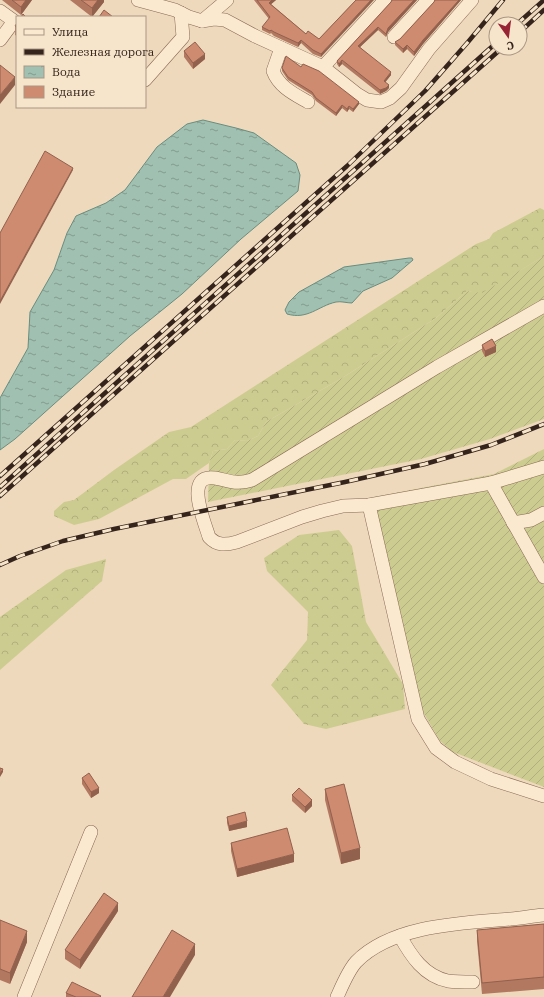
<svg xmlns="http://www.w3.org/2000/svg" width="544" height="997" viewBox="0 0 544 997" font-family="'IBM Plex Serif',serif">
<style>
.forest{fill:url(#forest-crowns)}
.garden{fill:url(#garden-furrows)}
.water{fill:url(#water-ripples);stroke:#688d7f}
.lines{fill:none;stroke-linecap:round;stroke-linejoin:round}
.minor-casing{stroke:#876955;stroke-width:14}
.minor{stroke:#fae8cf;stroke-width:13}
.rail-casing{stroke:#35241b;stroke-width:4.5}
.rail{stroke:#f6e4cb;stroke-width:3;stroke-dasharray:9;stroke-linecap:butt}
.wall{fill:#b27860}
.shaded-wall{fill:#91614e}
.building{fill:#cf8b70;stroke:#91614e}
</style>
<defs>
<pattern id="forest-crowns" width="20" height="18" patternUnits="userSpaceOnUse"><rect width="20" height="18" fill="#cdcc90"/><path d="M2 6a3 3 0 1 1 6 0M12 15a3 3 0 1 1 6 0" fill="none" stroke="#b1af7c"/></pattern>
<pattern id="garden-furrows" width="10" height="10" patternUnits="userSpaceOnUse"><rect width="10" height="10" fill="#cdcc90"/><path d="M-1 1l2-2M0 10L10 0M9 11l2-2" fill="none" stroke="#b1af7c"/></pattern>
<pattern id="water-ripples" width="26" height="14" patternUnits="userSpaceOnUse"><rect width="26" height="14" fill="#a0c0b2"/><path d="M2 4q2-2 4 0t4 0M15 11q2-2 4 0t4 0" fill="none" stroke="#839c90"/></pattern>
</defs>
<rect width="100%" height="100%" fill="#efd9bc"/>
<g class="forest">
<polygon points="540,208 544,210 544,256 482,294 467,291 436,318 342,378 266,422 258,436 247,441 235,440 227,449 213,451 209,463 186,479 173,479 99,519 74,525 54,516 54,511 64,502 74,500 114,470 169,432 191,427 476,244 489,239 493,233"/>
<polygon points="339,530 352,546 366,622 403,684 405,709 326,729 304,724 271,685 307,640 308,612 267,571 264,558 299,535"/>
<polygon points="106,559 102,581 0,670 0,617 66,570"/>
</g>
<g class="garden">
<polygon points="544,256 544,419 490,439 421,459 208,502 209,463 213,451 227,449 235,440 247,441 258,436 266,422 342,378 436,318 467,291 482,293"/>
<polygon points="544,449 544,787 453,752 440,741 423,712 403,636 374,497 494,474"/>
</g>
<g class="water">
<polygon points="203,120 236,128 254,133 296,163 300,175 298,191 241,239 182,294 130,336 15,439 0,450 0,398 28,348 30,312 54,270 67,233 76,216 106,203 125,190 157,147 187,124"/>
<path d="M 409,258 L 412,258 L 413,260 L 392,278 L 363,291 L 352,303 C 347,303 341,301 336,302 C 318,306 308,320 287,314 L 285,310 L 289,302 L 299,292 L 344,267 Z"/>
</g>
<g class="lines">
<g class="minor-casing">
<g id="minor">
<polyline points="138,0 175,10 189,17 202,21 214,19 225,20 255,36 323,67 357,94 367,100 381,102 390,98 401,88 429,49 472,0"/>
<polyline points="0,11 14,21 0,40"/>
<polyline points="202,21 227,0"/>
<polyline points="394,37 428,0"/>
<path d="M 281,48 L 273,71 C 279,87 294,94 308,102"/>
<polyline points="323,67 385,0"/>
<polyline points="145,80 183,37 181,13"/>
<path d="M 544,306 L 437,367 L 252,480 C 236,485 231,481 215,478 C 183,473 205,523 209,537 C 217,546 226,545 237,542 L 302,517 L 322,511 L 343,506 L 369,505 L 491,483 L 544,467"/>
<polyline points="491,483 544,577"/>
<polyline points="369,505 418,719 436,748 455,762 491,779 544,796"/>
<polyline points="513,523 531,520 544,513"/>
<path d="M 400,936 C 411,956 424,976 448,981 C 456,982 465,982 473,982"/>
<polyline points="24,997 91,832"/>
<path d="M 337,997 C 342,986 348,971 356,962 C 392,925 462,923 511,919 C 522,918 533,916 544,915"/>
</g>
</g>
<use href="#minor" class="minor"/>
<g class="rail-casing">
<g id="rail">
<polyline points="517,24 544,0"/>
<polyline points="520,32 544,10"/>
<polyline points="0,476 347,166 425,91 468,42 503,0"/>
<polyline points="0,487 496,43"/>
<polyline points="0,496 502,48"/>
<polyline points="0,565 20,556 63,541 114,529 345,482 425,464 491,445 544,424"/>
</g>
</g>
<use href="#rail" class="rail"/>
</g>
<g class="wall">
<polygon points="2,0 32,0 21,15"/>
<polygon points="70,0 104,0 104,2 92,17"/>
<polygon points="254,0 276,0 271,4 306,34 319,39 356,0 321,57 313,54 301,43 298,47 274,36 271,33 270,34 262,30 262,27 269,19"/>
<polygon points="392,0 417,0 388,32 386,37 378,30 360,47 391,75 385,82 389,88 386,91 380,94 342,64 339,67 337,64 337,61 391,2"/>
<polygon points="435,0 461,0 423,44 414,56 407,49 403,53 395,45 395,42 400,39 434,2"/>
<polygon points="17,23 17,36 15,35 15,26"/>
<polygon points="184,51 205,59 193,69 184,57"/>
<polygon points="301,67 359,104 353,112 349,109 347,112 342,108 336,116 316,101 312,95 288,80 282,71 282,68"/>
<polygon points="482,345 496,352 485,357 482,351"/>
<polygon points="82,778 99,793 91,798 82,784"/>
<polygon points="325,789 360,859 341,864 325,800"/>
<polygon points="292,795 312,806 305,813 292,801"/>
<polygon points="227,817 247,827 229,831 227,823"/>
<polygon points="231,843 294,862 237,877 231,851"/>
<polygon points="118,911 80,969 65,959 65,950"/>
<polygon points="0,920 27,942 10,984 0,980"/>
<polygon points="544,924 544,989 482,994 477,941 477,930"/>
<polygon points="66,993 101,997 66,997"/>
</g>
<g class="shaded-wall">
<polygon points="26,0 32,0 21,15 21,7"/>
<polygon points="98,0 104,0 104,2 92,17 92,8"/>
<polygon points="272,0 276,0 269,6 269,3"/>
<polygon points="371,0 374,0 321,57 321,54"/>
<polygon points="414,0 417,0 388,32 386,37 386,34 388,28"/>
<polygon points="459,0 461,0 423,44 414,56 414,52 423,40"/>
<polygon points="378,27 378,30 358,49 358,46"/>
<polygon points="301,40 301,43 298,47 298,43"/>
<polygon points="407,45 407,49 403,53 403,49"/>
<polygon points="205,54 205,59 193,69 193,63"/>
<polygon points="342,60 342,64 339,67 339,64"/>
<polygon points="391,72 391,75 384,84 384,81"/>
<polygon points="15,77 15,85 0,104 0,95"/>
<polygon points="389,85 389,88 386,91 380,94 380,90"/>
<polygon points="359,102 359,104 353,112 353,109"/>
<polygon points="342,105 342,108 336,116 336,113"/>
<polygon points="349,106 349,109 347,112 347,109"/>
<polygon points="73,168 73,170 0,304 0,301"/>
<polygon points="496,346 496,352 485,357 485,351"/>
<polygon points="3,769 3,772 0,777 0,774"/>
<polygon points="99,788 99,793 91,798 91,792"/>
<polygon points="312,800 312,806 305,813 305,807"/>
<polygon points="247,821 247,827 229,831 229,826"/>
<polygon points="360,848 360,859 341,864 341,853"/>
<polygon points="294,854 294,862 237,877 237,869"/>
<polygon points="118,903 118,911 80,969 80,960"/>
<polygon points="27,931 27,942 10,984 10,973"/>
<polygon points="195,944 195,955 170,997 163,997"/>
</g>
<g class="building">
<polygon points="12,0 26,0 21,7"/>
<polygon points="81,0 98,0 92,8"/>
<polygon points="257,0 272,0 269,3 306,34 308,31 319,39 356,0 371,0 321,54 313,50 301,40 298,43 274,32 271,30 270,31 262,27 270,17"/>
<polygon points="392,0 414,0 388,28 386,34 378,27 358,46 391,72 384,81 389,85 386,88 380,90 342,60 339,64 337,61 391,2"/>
<polygon points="435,0 459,0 423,40 414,52 407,45 403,49 395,42 400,39 434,2"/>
<polygon points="104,10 113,17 99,17"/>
<polygon points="23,14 26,17 21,17"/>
<polygon points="17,23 17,28 15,26"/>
<polygon points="195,42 205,54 193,63 184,51"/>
<polygon points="286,56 301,67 303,64 319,71 359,102 353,109 349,106 347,109 342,105 336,113 316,98 312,92 288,77 282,68"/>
<polygon points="0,65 15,77 0,95"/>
<polygon points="45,151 73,168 0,301 0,233"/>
<polygon points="492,339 496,346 485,351 482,345"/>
<polygon points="0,768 3,769 0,774"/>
<polygon points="89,773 99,788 91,792 82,778"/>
<polygon points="344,784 360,848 341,853 325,789"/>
<polygon points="299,788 312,800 305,807 292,795"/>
<polygon points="245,812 247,821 229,826 227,817"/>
<polygon points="287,828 294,854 237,869 231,843"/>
<polygon points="104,893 118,903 80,960 65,950"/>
<polygon points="0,920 27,931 10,973 0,969"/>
<polygon points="544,924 544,977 482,983 477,930"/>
<polygon points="172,930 195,944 163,997 132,997"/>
<polygon points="72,982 101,996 100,997 76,997 66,993"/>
</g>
<rect x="16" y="16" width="130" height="92" fill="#f6e4cb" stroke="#a99785"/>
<rect x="24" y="29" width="20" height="6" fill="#fae8cf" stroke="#a99785"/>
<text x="52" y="36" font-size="12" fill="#35241b">Улица</text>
<rect x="24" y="49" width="20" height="6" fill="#35241b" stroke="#a99785"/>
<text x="52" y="56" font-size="12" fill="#35241b">Железная дорога</text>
<rect x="24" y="66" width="20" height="12" fill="url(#water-ripples)" stroke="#a99785"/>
<text x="52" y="76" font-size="12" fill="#35241b">Вода</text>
<rect x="24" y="86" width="20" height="12" fill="#cf8b70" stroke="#a99785"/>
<text x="52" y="96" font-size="12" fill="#35241b">Здание</text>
<g transform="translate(508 36) rotate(166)"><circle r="19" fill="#f6e4cb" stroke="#a99785"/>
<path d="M0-3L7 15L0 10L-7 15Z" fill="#972333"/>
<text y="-6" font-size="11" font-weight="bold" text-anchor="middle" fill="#35241b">С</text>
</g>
</svg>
